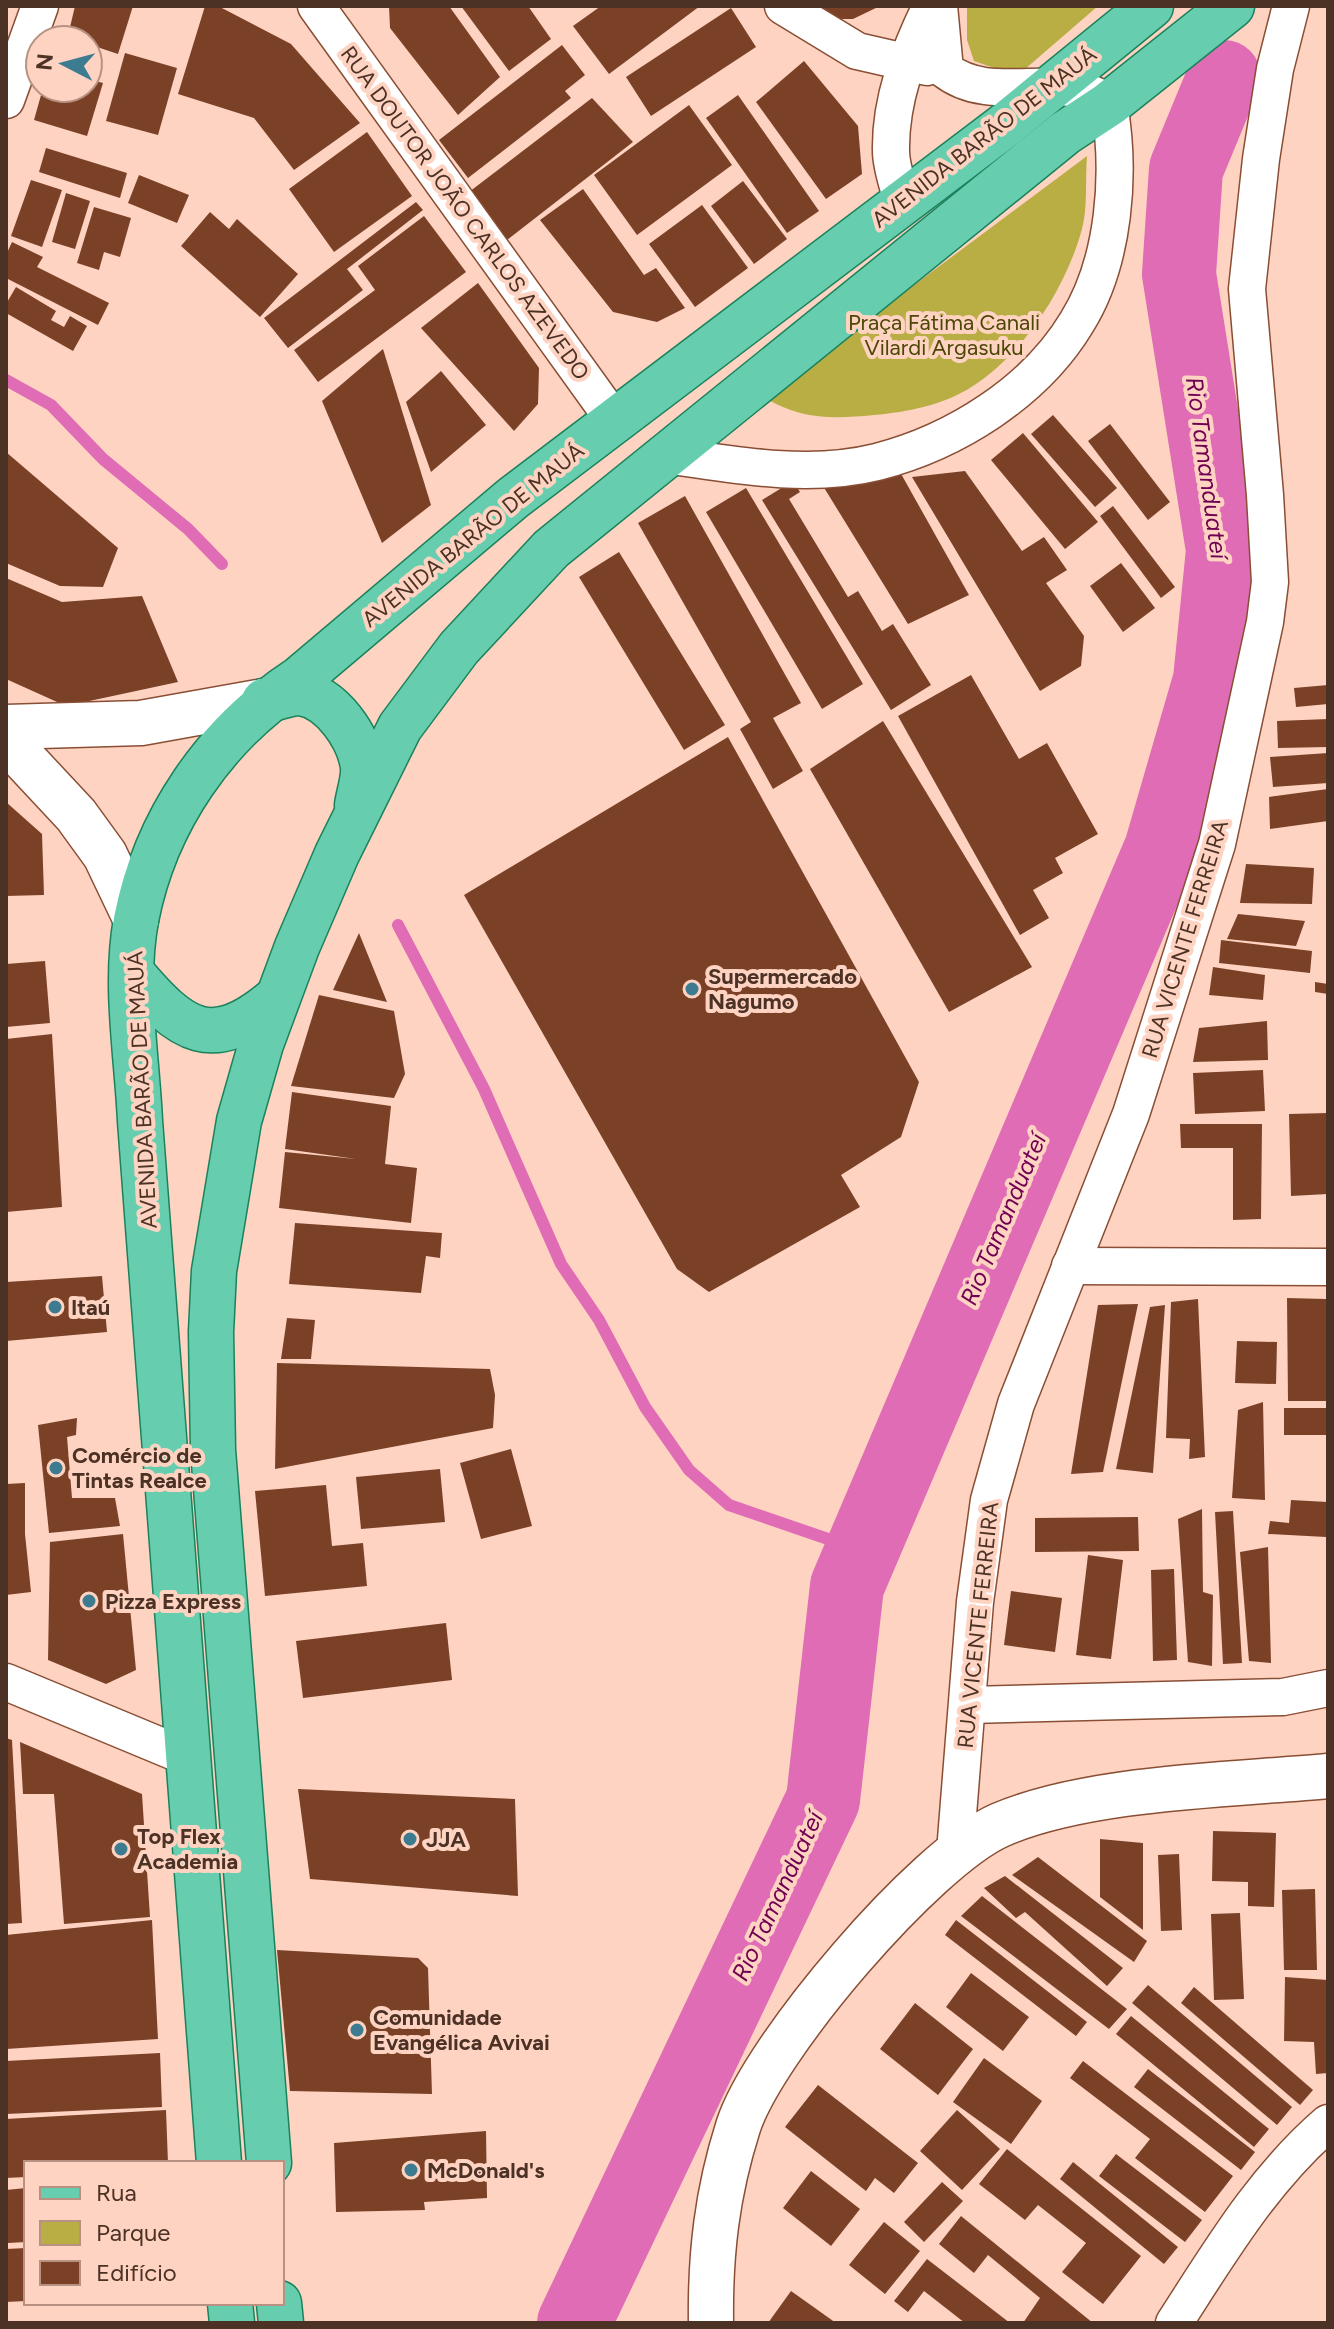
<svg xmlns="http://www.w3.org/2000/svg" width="1334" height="2329" viewBox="0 0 1334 2329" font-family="Figtree,sans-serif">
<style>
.green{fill:#b9ae44}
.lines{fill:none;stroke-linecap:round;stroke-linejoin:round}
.stream{stroke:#df6cb4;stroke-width:12}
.river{stroke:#df6cb4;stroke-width:74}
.building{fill:#7b4127}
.minor-casing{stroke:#894e34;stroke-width:39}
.tertiary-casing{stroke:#894e34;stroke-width:47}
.secondary-casing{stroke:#894e34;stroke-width:47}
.primary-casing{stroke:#1b825c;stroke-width:47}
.minor{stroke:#fff;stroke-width:36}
.tertiary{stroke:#fff;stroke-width:44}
.secondary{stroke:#fff;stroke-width:44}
.primary{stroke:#66ceaf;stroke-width:44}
.poi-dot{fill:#3d7b91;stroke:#fed3c2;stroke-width:3}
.labels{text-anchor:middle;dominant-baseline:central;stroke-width:8;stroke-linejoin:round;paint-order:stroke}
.street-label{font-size:22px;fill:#4c3125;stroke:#fed3c2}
.park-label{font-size:22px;fill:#4c4607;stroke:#fed3c2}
.poi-label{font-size:22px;font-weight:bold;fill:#4c3125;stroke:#fed3c2;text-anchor:start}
.water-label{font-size:24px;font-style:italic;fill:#700052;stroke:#fed3c2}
</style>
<rect width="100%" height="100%" fill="#fed3c2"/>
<g class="green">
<polygon points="967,6 1098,6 1017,76 974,61 967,40"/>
<path d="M 1087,156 C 1085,179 1088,207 1082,229 C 1066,288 1024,353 973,386 C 944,405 908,412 874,415 C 833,419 800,420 764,397 Z"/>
</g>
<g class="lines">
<g class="stream">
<polyline points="6,380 51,405 103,459 188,529 222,564"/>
<polyline points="398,925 484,1089 561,1264 599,1320 645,1407 689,1470 729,1505 863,1551"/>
</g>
<polyline class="river" points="574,2323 823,1800 847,1586 1161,849 1210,680 1223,550 1179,274 1186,169 1224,77"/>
</g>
<g class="building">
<polygon points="75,6 133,6 118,54 97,47 93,58 88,56 88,40 67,40"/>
<polygon points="205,6 218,6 291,44 360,123 294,170 254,118 178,94"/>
<polygon points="389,6 449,6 500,77 458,115 390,28"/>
<polygon points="461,6 528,6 551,39 509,71"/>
<polygon points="601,6 700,6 609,74 573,26"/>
<polygon points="795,6 880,6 853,19 809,19"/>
<polygon points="731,8 756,47 651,116 626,77"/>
<polygon points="562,45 585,75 565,91 571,98 468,178 439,140"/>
<polygon points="125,53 177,68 158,135 106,121"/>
<polygon points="804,61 858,126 862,174 826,199 756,102"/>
<polygon points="88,79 103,83 87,136 34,120 43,88 88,88"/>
<polygon points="738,95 819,211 787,233 706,118"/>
<polygon points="592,98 633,142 507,240 469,192"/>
<polygon points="689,105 732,165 637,235 594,175"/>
<polygon points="367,132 412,196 334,252 289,189"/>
<polygon points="46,148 127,173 120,198 39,172"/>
<polygon points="139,175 189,195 177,223 128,203"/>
<polygon points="31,180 62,190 42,247 11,236"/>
<polygon points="743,181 787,239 754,264 711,206"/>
<polygon points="583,189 644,275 656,268 685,308 657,322 613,312 540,220"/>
<polygon points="66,193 90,201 75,249 52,242"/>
<polygon points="416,202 423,210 347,269 363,290 288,348 264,318"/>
<polygon points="702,205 748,268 695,307 649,244"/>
<polygon points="94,207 131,218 120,257 104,252 99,270 77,263"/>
<polygon points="210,212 229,229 237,219 298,274 260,317 181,246"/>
<polygon points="424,216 466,272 318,382 294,350 375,290 358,266"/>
<polygon points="12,242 43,257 37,267 109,303 98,325 6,278 6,255"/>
<polygon points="478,283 539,368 538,404 514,431 421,328"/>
<polygon points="16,287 56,311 51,320 64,327 70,316 87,326 73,351 6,313 6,304"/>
<polygon points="383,349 431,505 382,543 322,401"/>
<polygon points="441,371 486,425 431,472 406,402"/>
<polygon points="1053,415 1117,488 1095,507 1031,434"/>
<polygon points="1110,424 1170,502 1148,520 1088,441"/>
<polygon points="1023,433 1098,522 1065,549 991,460"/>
<polygon points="6,452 118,548 103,587 60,586 6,563"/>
<polygon points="965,471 1022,551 1044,537 1067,570 1046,583 1084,636 1081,666 1040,691 912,477"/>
<polygon points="900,472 969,595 908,624 823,486"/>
<polygon points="793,481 800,492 789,499 848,597 858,591 882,631 893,624 931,685 891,710 762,500"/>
<polygon points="746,488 863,684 822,709 706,512"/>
<polygon points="685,496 801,703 773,718 803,771 773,789 740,729 751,722 638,523"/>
<polygon points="1113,506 1175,587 1161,598 1100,516"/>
<polygon points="619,552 725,725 684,750 579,577"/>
<polygon points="1121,563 1155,608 1123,632 1090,586"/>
<polygon points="6,578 62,602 142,596 178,682 66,706 6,679"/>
<polygon points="971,675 1019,759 1047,743 1098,834 1055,858 1063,873 1033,890 1049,918 1020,935 898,716"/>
<polygon points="1328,685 1328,704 1296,707 1294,688"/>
<polygon points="1328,719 1328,747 1278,748 1277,721"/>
<polygon points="883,721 1032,967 949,1012 810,769"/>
<polygon points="728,737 919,1082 901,1137 841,1175 860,1207 709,1292 677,1269 464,895"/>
<polygon points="1328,753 1328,783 1273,787 1270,757"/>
<polygon points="1328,789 1328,821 1270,829 1269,797"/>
<polygon points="6,802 42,834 44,895 6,896"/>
<polygon points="1246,864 1314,868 1312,904 1240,903"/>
<polygon points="1238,914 1305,921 1296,946 1227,939"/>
<polygon points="359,933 387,1002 333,990"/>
<polygon points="1221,940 1312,951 1310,973 1219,963"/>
<polygon points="45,961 50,1023 6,1027 6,964"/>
<polygon points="1213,967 1265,975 1263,1000 1209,995"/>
<polygon points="1315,982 1328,984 1328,994 1315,992"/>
<polygon points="319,995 394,1011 405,1074 394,1098 291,1086"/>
<polygon points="1267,1021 1268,1060 1193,1062 1199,1028"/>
<polygon points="52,1034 62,1207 6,1212 6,1039"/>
<polygon points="1263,1070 1265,1111 1195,1114 1193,1073"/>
<polygon points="292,1092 391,1106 385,1164 417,1168 411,1223 279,1208 285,1152 356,1159 285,1149"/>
<polygon points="1328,1113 1328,1194 1291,1196 1289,1114"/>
<polygon points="1180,1124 1262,1124 1261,1219 1233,1220 1233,1148 1181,1148"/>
<polygon points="295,1223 442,1233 440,1258 426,1256 421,1293 289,1284"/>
<polygon points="102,1276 107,1332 6,1341 6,1282"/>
<polygon points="1287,1298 1326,1299 1327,1401 1288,1401"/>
<polygon points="1198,1299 1205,1457 1189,1459 1190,1439 1166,1438 1171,1302"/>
<polygon points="1138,1304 1103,1472 1071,1474 1098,1305"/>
<polygon points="1165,1305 1153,1473 1116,1469 1150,1307"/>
<polygon points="287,1318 315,1320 311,1359 281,1359"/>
<polygon points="1237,1341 1277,1342 1276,1384 1235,1383"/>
<polygon points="277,1363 490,1369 495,1395 493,1428 275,1469"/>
<polygon points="1263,1402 1265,1500 1232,1498 1238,1410"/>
<rect x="1284" y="1408" width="44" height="27"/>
<polygon points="77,1418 76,1435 67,1437 72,1498 115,1498 120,1526 49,1533 38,1425"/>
<polygon points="511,1449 532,1526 481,1539 460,1463"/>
<polygon points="440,1469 445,1522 361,1529 356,1477"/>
<polygon points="25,1483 25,1534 31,1592 6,1595 6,1484"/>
<polygon points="326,1485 332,1546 363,1543 367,1586 265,1596 255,1491"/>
<polygon points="1291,1500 1328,1502 1326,1537 1268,1534 1270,1521 1289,1523"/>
<polygon points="1202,1509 1203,1592 1213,1595 1212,1666 1188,1662 1178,1519"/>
<polygon points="1233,1511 1242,1663 1223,1664 1215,1512"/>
<polygon points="1138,1517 1139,1551 1035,1552 1035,1518"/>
<polygon points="123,1534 136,1670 106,1684 48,1660 50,1542"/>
<polygon points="1268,1547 1271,1663 1249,1661 1240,1552"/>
<polygon points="1088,1555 1123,1560 1111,1659 1076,1655"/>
<polygon points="1174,1569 1177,1660 1153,1661 1151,1570"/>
<polygon points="1011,1591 1062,1598 1055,1652 1004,1645"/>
<polygon points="446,1623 452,1680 303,1698 296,1641"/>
<polygon points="6,1738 12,1740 22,1923 6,1924"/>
<polygon points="20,1742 142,1794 150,1917 64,1924 54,1794 23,1794"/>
<polygon points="298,1789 515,1799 518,1896 310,1879"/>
<polygon points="1213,1831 1276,1833 1274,1907 1248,1906 1248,1882 1212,1881"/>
<polygon points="1100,1839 1143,1843 1143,1930 1100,1897"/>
<polygon points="1179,1854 1182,1930 1161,1931 1158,1855"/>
<polygon points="1038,1857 1147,1941 1134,1962 1012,1875"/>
<polygon points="1005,1876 1123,1968 1107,1986 1025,1912 1016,1918 984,1888"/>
<polygon points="1315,1889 1317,1970 1284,1970 1282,1890"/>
<polygon points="982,1896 1127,2009 1109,2029 961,1916"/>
<polygon points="1240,1913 1244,1999 1214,2000 1211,1914"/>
<polygon points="152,1920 158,2039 6,2049 6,1935"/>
<polygon points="956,1920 1087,2022 1076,2036 945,1935"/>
<polygon points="277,1950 418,1958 428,1968 432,2094 290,2091"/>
<polygon points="971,1973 1029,2017 1003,2051 946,2007"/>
<polygon points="1285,1977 1328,1980 1328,2073 1316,2074 1314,2042 1284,2041"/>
<polygon points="1148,1985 1292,2107 1277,2125 1132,2003"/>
<polygon points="1194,1987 1313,2090 1300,2105 1181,2003"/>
<polygon points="915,2003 973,2049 938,2095 880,2049"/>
<polygon points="1131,2016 1269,2129 1254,2147 1116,2034"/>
<polygon points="160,2053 162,2107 6,2114 6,2061"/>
<polygon points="984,2058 1042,2101 1011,2144 953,2102"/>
<polygon points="1083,2061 1233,2176 1205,2212 1135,2158 1150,2139 1070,2078"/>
<polygon points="1148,2069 1255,2152 1241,2170 1134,2087"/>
<polygon points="818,2085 918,2163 894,2193 875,2178 866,2191 785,2127"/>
<polygon points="166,2110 168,2163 26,2163 26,2177 6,2178 6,2119"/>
<polygon points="957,2110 1000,2149 962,2190 920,2151"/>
<polygon points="486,2131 487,2198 424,2202 425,2210 336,2212 334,2143"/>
<polygon points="1007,2149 1141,2256 1103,2304 1062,2272 1086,2243 1038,2205 1025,2220 979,2184"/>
<polygon points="1116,2154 1202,2220 1185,2242 1099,2176"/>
<polygon points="1073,2162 1178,2247 1164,2264 1060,2179"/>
<polygon points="811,2171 860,2209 831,2246 783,2208"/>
<polygon points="942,2182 963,2201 924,2242 904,2222"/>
<polygon points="26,2188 26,2242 8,2243 6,2190"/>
<polygon points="961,2216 1093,2323 1023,2323 1040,2298 988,2255 974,2273 939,2244"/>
<polygon points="884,2222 920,2251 885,2294 849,2265"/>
<polygon points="26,2248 26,2301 6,2302 6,2249"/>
<polygon points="927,2259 1010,2323 965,2323 924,2291 908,2312 894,2301"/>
<polygon points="791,2291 836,2323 768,2323"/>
</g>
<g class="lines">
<g class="minor-casing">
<g id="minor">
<polyline points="316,6 614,420"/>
<polyline points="783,6 857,51 927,67"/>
<polyline points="6,100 40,6"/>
<path d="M 902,201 C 898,185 891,167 891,151 C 890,100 909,51 931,6"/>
<path d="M 666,455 C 734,465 809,479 877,462 C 955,442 1035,392 1077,322 C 1115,261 1121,173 1109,104 C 1062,66 994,108 945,70 L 939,6"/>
<polyline points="1070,1266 1328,1267"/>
<polyline points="6,1682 187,1757"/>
<polyline points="969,1705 1283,1697 1328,1688"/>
<polyline points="955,1852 975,1602 989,1500 1016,1404 1131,1114 1217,844 1265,622 1270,582 1265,495 1247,289 1261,159 1275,69 1291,6"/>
<path d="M 1174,2323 C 1220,2252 1263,2179 1328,2123"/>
</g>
</g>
<g class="tertiary-casing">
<path id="tertiary" d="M 711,2323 C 710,2254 717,2193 738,2127 C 763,2048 925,1858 1000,1825 C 1088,1787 1231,1785 1328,1776"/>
</g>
<g class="secondary-casing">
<g id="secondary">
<polyline points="6,727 141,723 264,701"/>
<polyline points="6,740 76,815 105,855 136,920"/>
</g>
</g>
<g class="primary-casing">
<g id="primary">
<path d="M 264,701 C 275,699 291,692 301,693 C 332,698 359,737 363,767 C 364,778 359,793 357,805"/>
<path d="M 132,973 C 181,1031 212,1055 278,997"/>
<path d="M 219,2163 L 140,1121 C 137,1056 124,985 136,920 C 155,821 215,734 299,679 L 513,498 L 1004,126 L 1151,6"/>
<polyline points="269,2163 213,1450 211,1332 214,1271 239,1121 261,1044 297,947 337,854 400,727 459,648 551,549 1065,133 1109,104 1232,6"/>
<polyline points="230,2303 232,2323"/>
<polyline points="279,2303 281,2323"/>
</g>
</g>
<use href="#minor" class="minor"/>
<use href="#tertiary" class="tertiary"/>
<use href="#secondary" class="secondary"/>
<use href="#primary" class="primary"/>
</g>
<g class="poi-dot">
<circle cx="692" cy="989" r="8"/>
<circle cx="55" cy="1307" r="8"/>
<circle cx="56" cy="1468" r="8"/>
<circle cx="89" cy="1601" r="8"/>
<circle cx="410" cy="1839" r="8"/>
<circle cx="121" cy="1849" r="8"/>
<circle cx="357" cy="2030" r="8"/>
<circle cx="411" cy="2170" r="8"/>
</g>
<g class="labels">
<g class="street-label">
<text transform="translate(984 137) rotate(-38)">AVENIDA BARÃO DE MAUÁ</text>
<text transform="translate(465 213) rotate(54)">RUA DOUTOR JOÃO CARLOS AZEVEDO</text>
<text transform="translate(473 535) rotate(-39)">AVENIDA BARÃO DE MAUÁ</text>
<text transform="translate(1185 939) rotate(-73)">RUA VICENTE FERREIRA</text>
<text transform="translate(142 1090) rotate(-93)">AVENIDA BARÃO DE MAUÁ</text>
<text transform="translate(978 1625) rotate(-84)">RUA VICENTE FERREIRA</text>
</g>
<g class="park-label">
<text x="944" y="322">Praça Fátima Canali<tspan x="944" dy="25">Vilardi Argasuku</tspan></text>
</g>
<g class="poi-label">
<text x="708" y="976">Supermercado<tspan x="708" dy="25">Nagumo</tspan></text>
<text x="71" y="1307">Itaú</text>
<text x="72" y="1455">Comércio de<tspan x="72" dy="25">Tintas Realce</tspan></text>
<text x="105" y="1601">Pizza Express</text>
<text x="137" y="1836">Top Flex<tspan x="137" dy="25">Academia</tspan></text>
<text x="426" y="1839">JJA</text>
<text x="373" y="2017">Comunidade<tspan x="373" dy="25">Evangélica Avivai</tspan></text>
<text x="427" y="2170">McDonald's</text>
</g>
<g class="water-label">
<text transform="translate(1207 468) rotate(82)">Rio Tamanduateí</text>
<text transform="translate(1003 1219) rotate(-67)">Rio Tamanduateí</text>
<text transform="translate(777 1896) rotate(-65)">Rio Tamanduateí</text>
</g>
</g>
<rect width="1334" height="2329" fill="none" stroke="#4c3125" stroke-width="16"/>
<rect x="24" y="2161" width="260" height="144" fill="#fed3c2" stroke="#b79283" stroke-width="2"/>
<rect x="40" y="2187" width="40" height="12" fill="#66ceaf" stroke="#b79283" stroke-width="2"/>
<text x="96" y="2201" font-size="24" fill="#4c3125">Rua</text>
<rect x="40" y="2221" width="40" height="24" fill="#b9ae44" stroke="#b79283" stroke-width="2"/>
<text x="96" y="2241" font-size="24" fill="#4c3125">Parque</text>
<rect x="40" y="2261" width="40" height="24" fill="#7b4127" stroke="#b79283" stroke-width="2"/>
<text x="96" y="2281" font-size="24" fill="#4c3125">Edifício</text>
<g transform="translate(64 64) rotate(276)"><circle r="38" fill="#fed3c2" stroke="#b79283" stroke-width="2"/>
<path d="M0-6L14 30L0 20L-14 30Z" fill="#3d7b91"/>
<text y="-12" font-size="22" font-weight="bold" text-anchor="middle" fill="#4c3125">N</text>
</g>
</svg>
